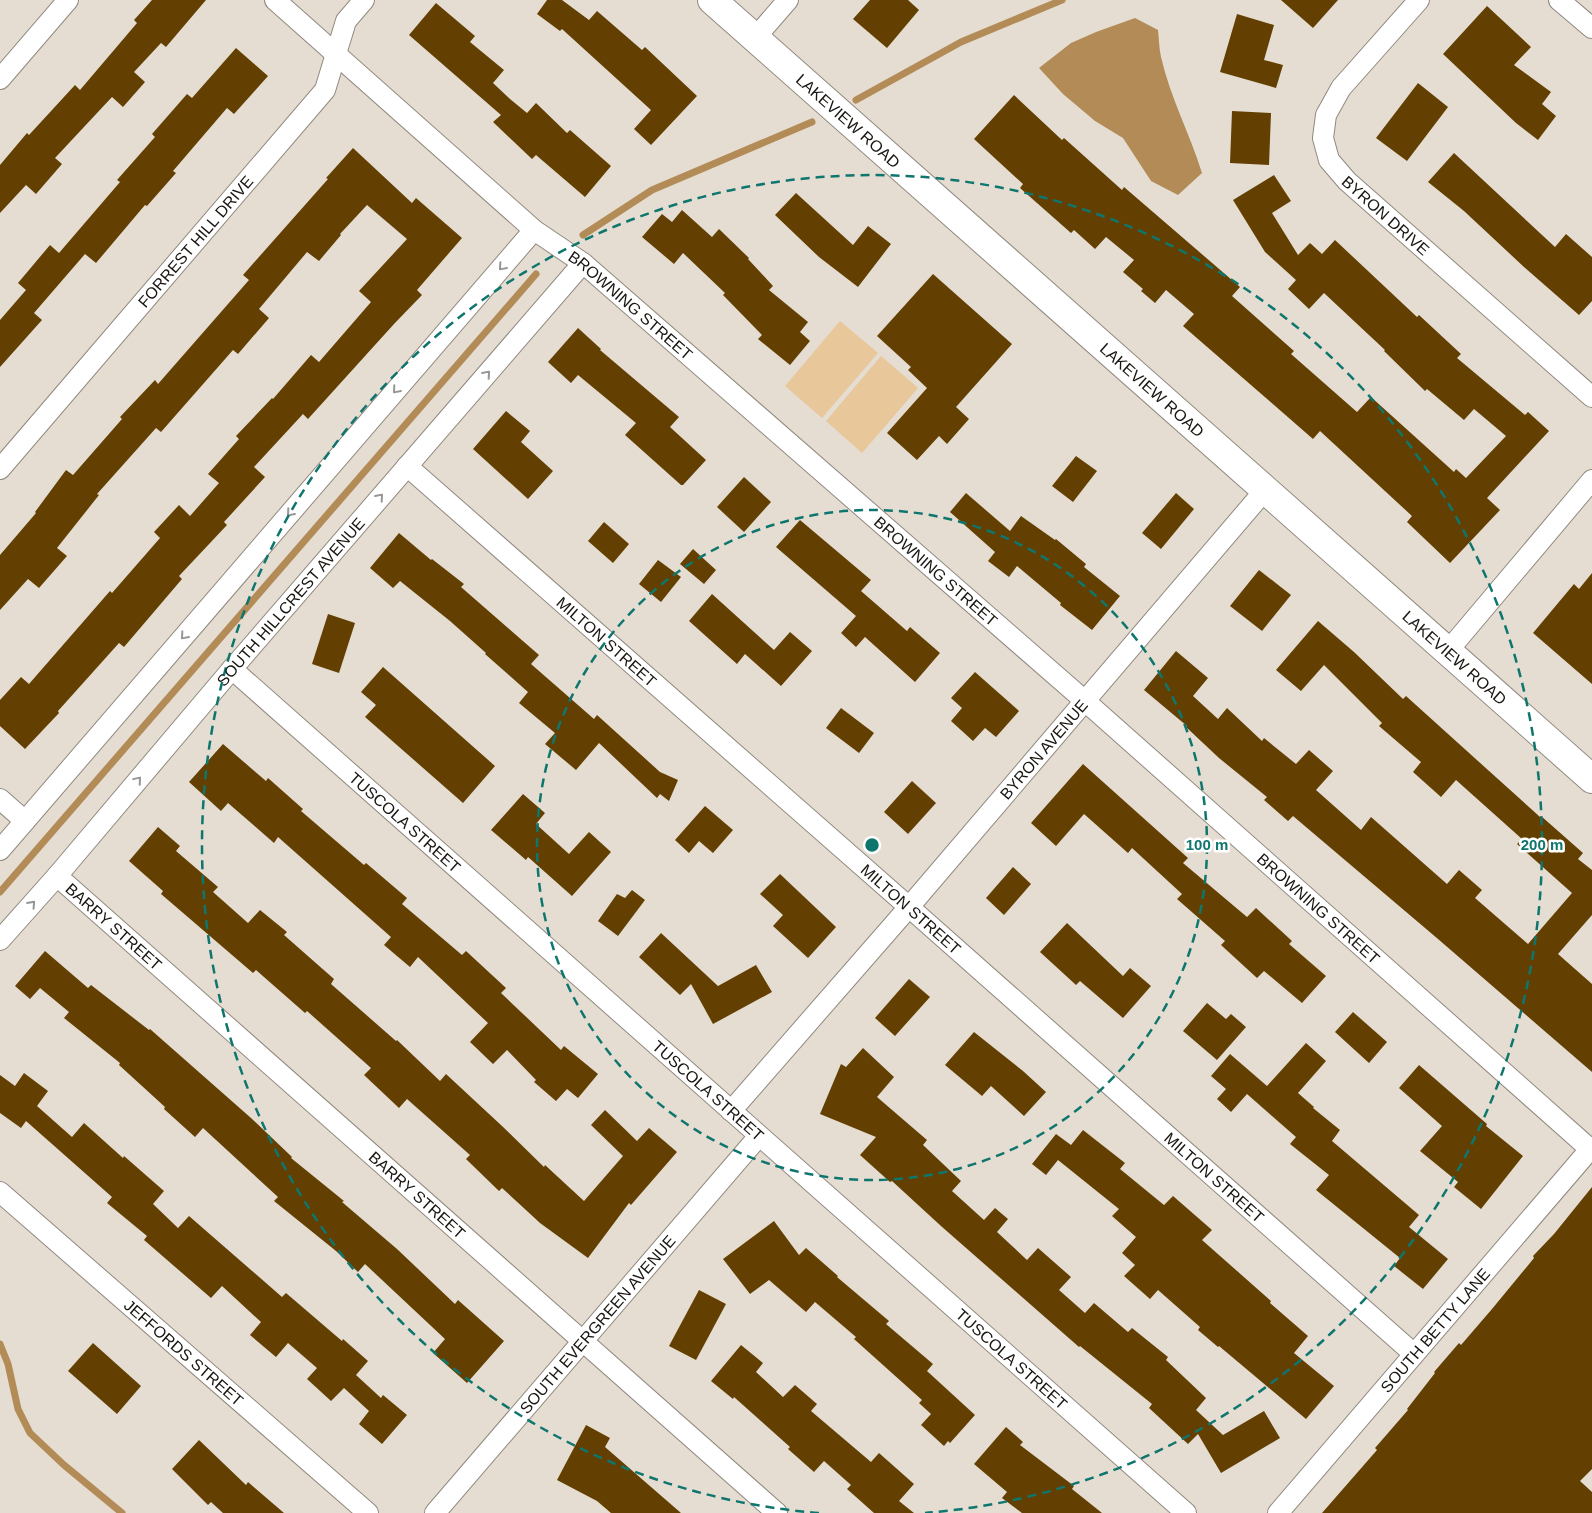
<svg xmlns="http://www.w3.org/2000/svg" width="1592" height="1513" viewBox="0 0 1592 1513" font-family="Arial,sans-serif">
<style>
.green{fill:#e8c79b}
.water{fill:#b28b56}
.lines{fill:none;stroke-linecap:round;stroke-linejoin:round}
.stream{stroke:#b28b56;stroke-width:7}
.building{fill:#634001}
.street-casing{stroke:#91897f;stroke-width:22}
.secondary-casing{stroke:#91897f;stroke-width:30}
.street{stroke:#fff;stroke-width:20}
.secondary{stroke:#fff;stroke-width:28}
.oneway{stroke:#989694}
.ring{fill:none;stroke:#0f766e;stroke-width:2.5;stroke-dasharray:9 6}
.labels{text-anchor:middle;dominant-baseline:central;stroke-width:5;stroke-linejoin:round;paint-order:stroke}
.street-label{font-size:16px;fill:#191612;stroke:#fff}
.centre{fill:#0f766e;stroke:#fff;stroke-width:2.5}
.ring-label{font-size:15px;text-anchor:middle;font-weight:bold;fill:#0f766e;stroke:#fff;stroke-width:5;stroke-linejoin:round;paint-order:stroke}
</style>
<rect width="100%" height="100%" fill="#e5ddd2"/>
<g class="green">
<polygon points="840,321 878,353 822,418 785,386"/>
<polygon points="881,356 918,388 862,453 826,421"/>
</g>
<path class="water" d="M 1135,18 L 1158,30 C 1159,39 1159,48 1161,57 C 1170,97 1190,134 1202,173 L 1178,195 L 1151,181 L 1123,138 L 1095,121 L 1063,94 L 1039,68 L 1071,43 L 1096,32 Z"/>
<g class="lines">
<g class="stream">
<polyline points="856,100 961,42 1062,0"/>
<polyline points="583,235 652,190 812,122"/>
<polyline points="0,892 536,274"/>
<polyline points="0,1344 8,1364 18,1409 30,1433 64,1465 122,1513"/>
</g>
</g>
<g class="building">
<polygon points="152,0 206,0 166,47 161,43 134,72 145,82 123,107 112,97 55,158 62,164 36,194 26,185 0,213 0,165 27,133 29,135 75,85 80,90 137,23 134,20"/>
<polygon points="547,0 562,0 589,20 597,11 642,50 645,47 697,96 651,145 634,129 651,110 562,29 560,31 537,14"/>
<polygon points="870,0 908,0 919,10 887,48 853,19"/>
<polygon points="1281,0 1338,0 1313,28"/>
<polygon points="436,3 475,36 470,42 504,70 493,83 510,99 527,113 536,103 567,133 570,130 611,166 585,197 536,155 532,159 493,122 501,115 409,35"/>
<polygon points="1487,6 1531,47 1514,65 1551,92 1542,104 1556,116 1538,140 1516,123 1443,54"/>
<polygon points="1237,14 1274,25 1264,60 1283,65 1276,88 1220,72"/>
<polygon points="236,48 268,76 234,114 227,108 173,171 176,173 147,206 145,205 96,263 85,254 34,313 42,320 0,367 0,320 26,290 18,283 50,245 59,253 120,182 117,180 155,137 152,134 187,94 192,98"/>
<polygon points="1418,83 1448,107 1407,161 1376,138"/>
<polygon points="1014,95 1062,140 1064,138 1122,190 1124,187 1240,287 1232,296 1294,351 1291,354 1357,412 1371,397 1454,472 1456,469 1466,478 1506,436 1474,409 1464,420 1427,389 1425,391 1384,351 1385,350 1324,293 1309,309 1288,289 1296,280 1265,252 1233,200 1274,175 1291,201 1272,213 1298,255 1310,243 1322,254 1335,240 1417,317 1419,315 1461,354 1457,358 1525,415 1528,412 1549,431 1487,498 1500,510 1450,563 1407,522 1412,516 1320,431 1313,439 1183,326 1194,314 1166,290 1155,303 1141,291 1143,289 1123,272 1134,260 1106,237 1095,249 1074,230 1071,233 1020,188 1023,184 974,139"/>
<polygon points="1232,111 1271,113 1269,165 1230,163"/>
<polygon points="353,148 412,203 416,198 462,238 417,290 422,295 394,324 308,419 303,414 254,467 265,477 224,522 227,525 179,576 182,579 124,647 119,643 58,711 59,713 25,749 0,726 0,700 21,677 29,684 110,591 112,593 160,538 154,532 179,505 190,516 219,483 208,474 239,439 236,436 272,398 273,399 311,355 319,362 371,302 359,291 407,239 367,205 340,234 341,235 319,261 307,252 259,309 269,318 238,354 233,350 161,432 156,428 97,494 99,495 57,548 67,556 39,588 28,579 0,610 0,555 36,513 35,512 66,470 73,475 122,419 120,417 155,380 158,384 249,280 243,275 328,179 326,178"/>
<polygon points="1454,153 1555,247 1566,234 1592,257 1592,301 1579,315 1524,267 1464,211 1428,182"/>
<polygon points="796,193 853,245 868,226 891,244 858,287 819,257 775,215"/>
<polygon points="682,210 712,237 719,229 749,258 748,259 773,286 769,290 808,322 800,332 810,341 790,365 758,339 762,335 723,295 725,293 683,253 674,264 642,237 662,214 672,222"/>
<polygon points="933,274 1012,344 956,407 969,419 947,444 939,436 917,460 887,433 927,388 908,370 911,367 877,336"/>
<polygon points="578,328 601,349 600,350 679,417 670,427 706,460 683,485 681,485 625,435 636,423 578,375 571,383 548,362"/>
<polygon points="506,411 530,431 521,442 553,471 528,499 473,449"/>
<polygon points="1076,456 1097,471 1073,502 1052,486"/>
<polygon points="744,477 771,502 744,532 717,507"/>
<polygon points="966,493 1010,531 1021,516 1055,540 1056,539 1086,564 1084,567 1120,596 1092,630 1060,605 1061,603 1017,566 1009,577 988,561 995,552 950,512"/>
<polygon points="1176,493 1194,509 1161,549 1142,533"/>
<polygon points="800,520 871,580 861,591 907,631 910,627 940,653 915,682 865,637 856,647 841,633 856,616 776,547"/>
<polygon points="604,522 629,544 613,563 588,541"/>
<polygon points="399,533 431,560 432,559 464,584 461,587 539,655 531,664 594,719 597,715 607,724 660,772 678,780 669,801 660,794 657,798 599,743 576,770 545,744 555,733 519,703 528,692 485,654 486,653 450,621 400,581 393,588 370,568"/>
<polygon points="693,549 716,570 704,584 680,564"/>
<polygon points="658,560 681,577 661,602 639,584"/>
<polygon points="1259,570 1291,595 1262,631 1230,606"/>
<polygon points="1592,573 1592,684 1533,633 1574,584 1579,589"/>
<polygon points="712,594 774,650 790,632 812,651 781,686 745,654 737,664 689,621"/>
<polygon points="328,614 355,623 339,673 312,664"/>
<polygon points="1318,621 1354,652 1403,699 1406,696 1540,817 1541,816 1583,853 1578,859 1592,870 1592,915 1558,954 1592,984 1592,1072 1438,939 1293,816 1288,821 1264,800 1267,797 1219,758 1186,727 1187,726 1144,690 1176,651 1208,678 1193,696 1218,719 1227,708 1262,741 1264,738 1296,764 1309,750 1333,771 1316,790 1361,830 1371,817 1447,884 1459,870 1482,890 1475,898 1528,944 1572,893 1517,844 1522,839 1456,780 1441,797 1413,772 1421,762 1379,726 1382,723 1324,665 1301,691 1276,670"/>
<polygon points="383,667 495,766 463,803 365,717 376,705 361,692"/>
<polygon points="975,672 1019,711 996,737 985,728 973,741 951,721 962,708 951,698"/>
<polygon points="841,708 874,733 859,753 826,728"/>
<polygon points="223,744 266,781 268,778 303,809 301,811 364,865 366,863 407,898 402,904 462,955 466,951 506,988 501,993 561,1050 564,1046 598,1074 578,1098 567,1089 556,1101 534,1082 536,1080 507,1050 493,1064 470,1042 488,1023 418,957 410,967 384,945 391,937 278,837 274,843 228,803 221,811 189,782"/>
<polygon points="1083,764 1188,858 1183,863 1247,917 1256,908 1292,941 1289,944 1326,976 1302,1003 1264,971 1257,978 1221,945 1225,941 1177,899 1182,894 1132,848 1128,853 1084,814 1056,846 1031,823"/>
<polygon points="912,781 936,803 908,834 884,812"/>
<polygon points="523,794 545,813 536,824 569,854 589,832 611,852 572,896 528,857 526,860 491,830"/>
<polygon points="705,806 733,830 713,853 699,841 689,853 675,840"/>
<polygon points="158,827 180,846 176,851 218,887 213,892 248,923 260,910 287,932 284,935 334,979 331,984 396,1041 397,1040 440,1081 446,1074 502,1126 544,1167 545,1165 584,1201 623,1156 591,1125 605,1110 637,1141 649,1128 677,1152 631,1205 629,1203 588,1258 540,1223 502,1188 499,1191 466,1159 470,1155 407,1099 399,1108 364,1075 371,1068 307,1011 305,1013 256,970 253,973 161,894 163,891 129,861"/>
<polygon points="1013,867 1031,884 1004,915 986,898"/>
<polygon points="780,874 836,927 808,958 773,926 783,915 760,894"/>
<polygon points="632,890 645,900 618,936 598,921 617,894 625,898"/>
<polygon points="1067,923 1123,976 1130,968 1151,986 1123,1018 1080,981 1076,985 1040,952"/>
<polygon points="661,933 718,986 756,965 772,992 713,1024 691,984 680,995 639,957"/>
<polygon points="45,951 88,988 91,985 149,1030 150,1029 251,1118 292,1157 291,1158 344,1201 342,1202 397,1249 455,1304 458,1300 504,1341 467,1383 433,1353 445,1339 365,1264 358,1272 336,1251 274,1201 278,1197 203,1128 195,1137 164,1109 165,1107 119,1065 120,1063 64,1018 69,1012 40,988 30,999 15,986"/>
<polygon points="909,979 930,997 895,1036 875,1018"/>
<polygon points="1207,1003 1226,1019 1231,1014 1246,1027 1217,1060 1183,1031"/>
<polygon points="1353,1012 1387,1042 1369,1063 1335,1032"/>
<polygon points="974,1032 1023,1071 1046,1092 1024,1116 991,1086 982,1096 945,1065"/>
<polygon points="1306,1043 1326,1061 1298,1093 1314,1107 1313,1108 1340,1130 1332,1141 1419,1215 1409,1227 1448,1259 1423,1289 1394,1266 1400,1258 1316,1190 1329,1175 1290,1144 1296,1137 1247,1094 1231,1112 1217,1099 1226,1089 1211,1076 1230,1054 1267,1086"/>
<polygon points="863,1048 894,1077 877,1097 927,1140 923,1145 961,1181 952,1191 984,1220 995,1208 1008,1219 997,1232 1027,1260 1038,1248 1071,1277 1059,1290 1085,1313 1094,1303 1128,1332 1132,1328 1168,1357 1166,1360 1206,1398 1196,1410 1223,1435 1264,1411 1280,1438 1221,1473 1198,1434 1188,1444 1149,1408 1152,1404 1080,1346 1079,1347 941,1226 892,1181 890,1182 860,1155 876,1137 820,1114 841,1064 846,1067"/>
<polygon points="1419,1065 1487,1124 1486,1126 1523,1156 1481,1209 1454,1187 1458,1182 1420,1151 1442,1126 1399,1088"/>
<polygon points="24,1073 48,1091 37,1106 72,1137 84,1123 123,1158 124,1156 164,1191 153,1204 178,1228 189,1216 282,1297 286,1293 342,1341 343,1339 368,1361 356,1375 381,1398 383,1395 407,1415 382,1444 359,1424 369,1411 344,1388 331,1401 307,1379 317,1368 288,1343 276,1357 250,1335 261,1322 222,1286 211,1298 144,1240 147,1236 107,1203 112,1197 26,1121 21,1128 0,1113 0,1075 15,1086"/>
<polygon points="1083,1130 1125,1163 1120,1169 1164,1205 1173,1196 1212,1230 1202,1240 1271,1301 1270,1303 1308,1336 1294,1353 1334,1386 1306,1419 1219,1346 1218,1347 1198,1330 1200,1327 1158,1290 1150,1299 1124,1276 1135,1265 1122,1253 1136,1237 1112,1216 1119,1209 1058,1160 1046,1175 1032,1164 1056,1134 1071,1145"/>
<polygon points="1592,1187 1592,1469 1580,1481 1592,1492 1592,1513 1322,1513 1377,1450 1375,1448 1408,1410 1407,1409 1435,1373 1434,1372 1459,1343 1461,1345 1492,1309 1534,1258 1533,1256 1554,1234"/>
<polygon points="774,1221 799,1255 806,1248 838,1276 837,1277 889,1321 886,1324 933,1364 927,1371 975,1415 950,1443 948,1441 944,1446 921,1425 931,1414 919,1403 922,1400 854,1339 856,1337 815,1302 806,1312 769,1280 750,1294 723,1259"/>
<polygon points="699,1290 726,1304 696,1360 669,1346"/>
<polygon points="93,1343 141,1386 117,1414 68,1371"/>
<polygon points="741,1345 763,1363 756,1372 783,1397 795,1385 817,1404 811,1411 871,1462 879,1453 914,1484 899,1501 914,1513 874,1513 847,1489 851,1485 824,1461 814,1472 788,1449 790,1447 734,1397 733,1399 711,1381"/>
<polygon points="586,1425 610,1438 605,1447 681,1513 611,1513 597,1501 557,1480"/>
<polygon points="1006,1427 1023,1442 1020,1445 1074,1486 1072,1489 1102,1513 1022,1513 1002,1498 1007,1492 974,1464"/>
<polygon points="199,1440 246,1485 248,1482 284,1513 223,1513 211,1502 208,1505 172,1469"/>
</g>
<g class="lines">
<g class="street-casing">
<g id="street">
<path id="s1" d="M 275,0 L 534,230 L 583,263 L 1085,701 L 1590,1149"/>
<path id="s2" d="M 1419,0 L 1341,88 L 1326,115 L 1323,138 L 1329,160 L 1347,181 L 1592,397"/>
<polyline points="1559,0 1592,28"/>
<polyline points="755,38 788,0"/>
<polyline points="0,79 68,0"/>
<path id="s3" d="M 407,466 L 909,907 L 1414,1354"/>
<path id="s4" d="M 0,469 L 325,90 L 346,21 L 364,0"/>
<polyline points="1447,652 1592,480"/>
<path id="s5" d="M 232,669 L 1186,1513"/>
<polyline points="0,799 25,821"/>
<polyline points="0,850 534,230"/>
<path id="s6" d="M 57,876 L 777,1513"/>
<path id="s7" d="M 0,940 L 57,876 L 232,669 L 583,263"/>
<path id="s8" d="M 731,1111 L 909,907 L 1265,490"/>
<path id="s9" d="M 0,1192 L 368,1513"/>
<path id="s10" d="M 435,1513 L 759,1136"/>
<path id="s11" d="M 1278,1513 L 1592,1147"/>
</g>
</g>
<g class="secondary-casing">
<g id="secondary">
<path id="s12" d="M 712,0 L 1592,779"/>
</g>
</g>
<use href="#street" class="street"/>
<use href="#secondary" class="secondary"/>
</g>
<defs><path id="oneway-chevron" d="M-2-3.5L2.5 0L-2 3.5" fill="none" stroke-width="1.6" stroke-linecap="round" stroke-linejoin="round" transform="scale(1.25)"/></defs>
<g class="oneway">
<use href="#oneway-chevron" transform="translate(502 267) rotate(131)"/>
<use href="#oneway-chevron" transform="translate(487 374) rotate(-49)"/>
<use href="#oneway-chevron" transform="translate(396 390) rotate(131)"/>
<use href="#oneway-chevron" transform="translate(380 497) rotate(-49)"/>
<use href="#oneway-chevron" transform="translate(290 513) rotate(131)"/>
<use href="#oneway-chevron" transform="translate(184 636) rotate(131)"/>
<use href="#oneway-chevron" transform="translate(138 780) rotate(-50)"/>
<use href="#oneway-chevron" transform="translate(32 904) rotate(-48)"/>
</g>
<g class="ring">
<circle cx="872" cy="845" r="335"/>
<path d="M819 1513A670 670 0 1 1 925 1513"/>
</g>
<g class="labels">
<g class="street-label">
<text stroke="none"><textPath href="#s12" startOffset="182">LAKEVIEW ROAD</textPath></text>
<text stroke="none"><textPath href="#s2" startOffset="274">BYRON DRIVE</textPath></text>
<text stroke="none"><textPath href="#s4" startOffset="300">FORREST HILL DRIVE</textPath></text>
<text stroke="none"><textPath href="#s1" startOffset="469">BROWNING STREET</textPath></text>
<text stroke="none"><textPath href="#s12" startOffset="588">LAKEVIEW ROAD</textPath></text>
<text stroke="none"><textPath href="#s1" startOffset="874">BROWNING STREET</textPath></text>
<text stroke="none"><textPath href="#s7" startOffset="446">SOUTH HILLCREST AVENUE</textPath></text>
<text stroke="none"><textPath href="#s3" startOffset="266">MILTON STREET</textPath></text>
<text stroke="none"><textPath href="#s12" startOffset="992">LAKEVIEW ROAD</textPath></text>
<text stroke="none"><textPath href="#s8" startOffset="478">BYRON AVENUE</textPath></text>
<text stroke="none"><textPath href="#s5" startOffset="231">TUSCOLA STREET</textPath></text>
<text stroke="none"><textPath href="#s1" startOffset="1384">BROWNING STREET</textPath></text>
<text stroke="none"><textPath href="#s3" startOffset="671">MILTON STREET</textPath></text>
<text stroke="none"><textPath href="#s6" startOffset="76">BARRY STREET</textPath></text>
<text stroke="none"><textPath href="#s5" startOffset="636">TUSCOLA STREET</textPath></text>
<text stroke="none"><textPath href="#s3" startOffset="1076">MILTON STREET</textPath></text>
<text stroke="none"><textPath href="#s6" startOffset="481">BARRY STREET</textPath></text>
<text stroke="none"><textPath href="#s10" startOffset="249">SOUTH EVERGREEN AVENUE</textPath></text>
<text stroke="none"><textPath href="#s11" startOffset="241">SOUTH BETTY LANE</textPath></text>
<text stroke="none"><textPath href="#s9" startOffset="244">JEFFORDS STREET</textPath></text>
<text stroke="none"><textPath href="#s5" startOffset="1041">TUSCOLA STREET</textPath></text>
</g>
</g>
<circle cx="872" cy="845" r="8" class="centre"/>
<g class="ring-label">
<text x="1207" y="850">100 m</text>
<text x="1542" y="850">200 m</text>
</g>
</svg>
